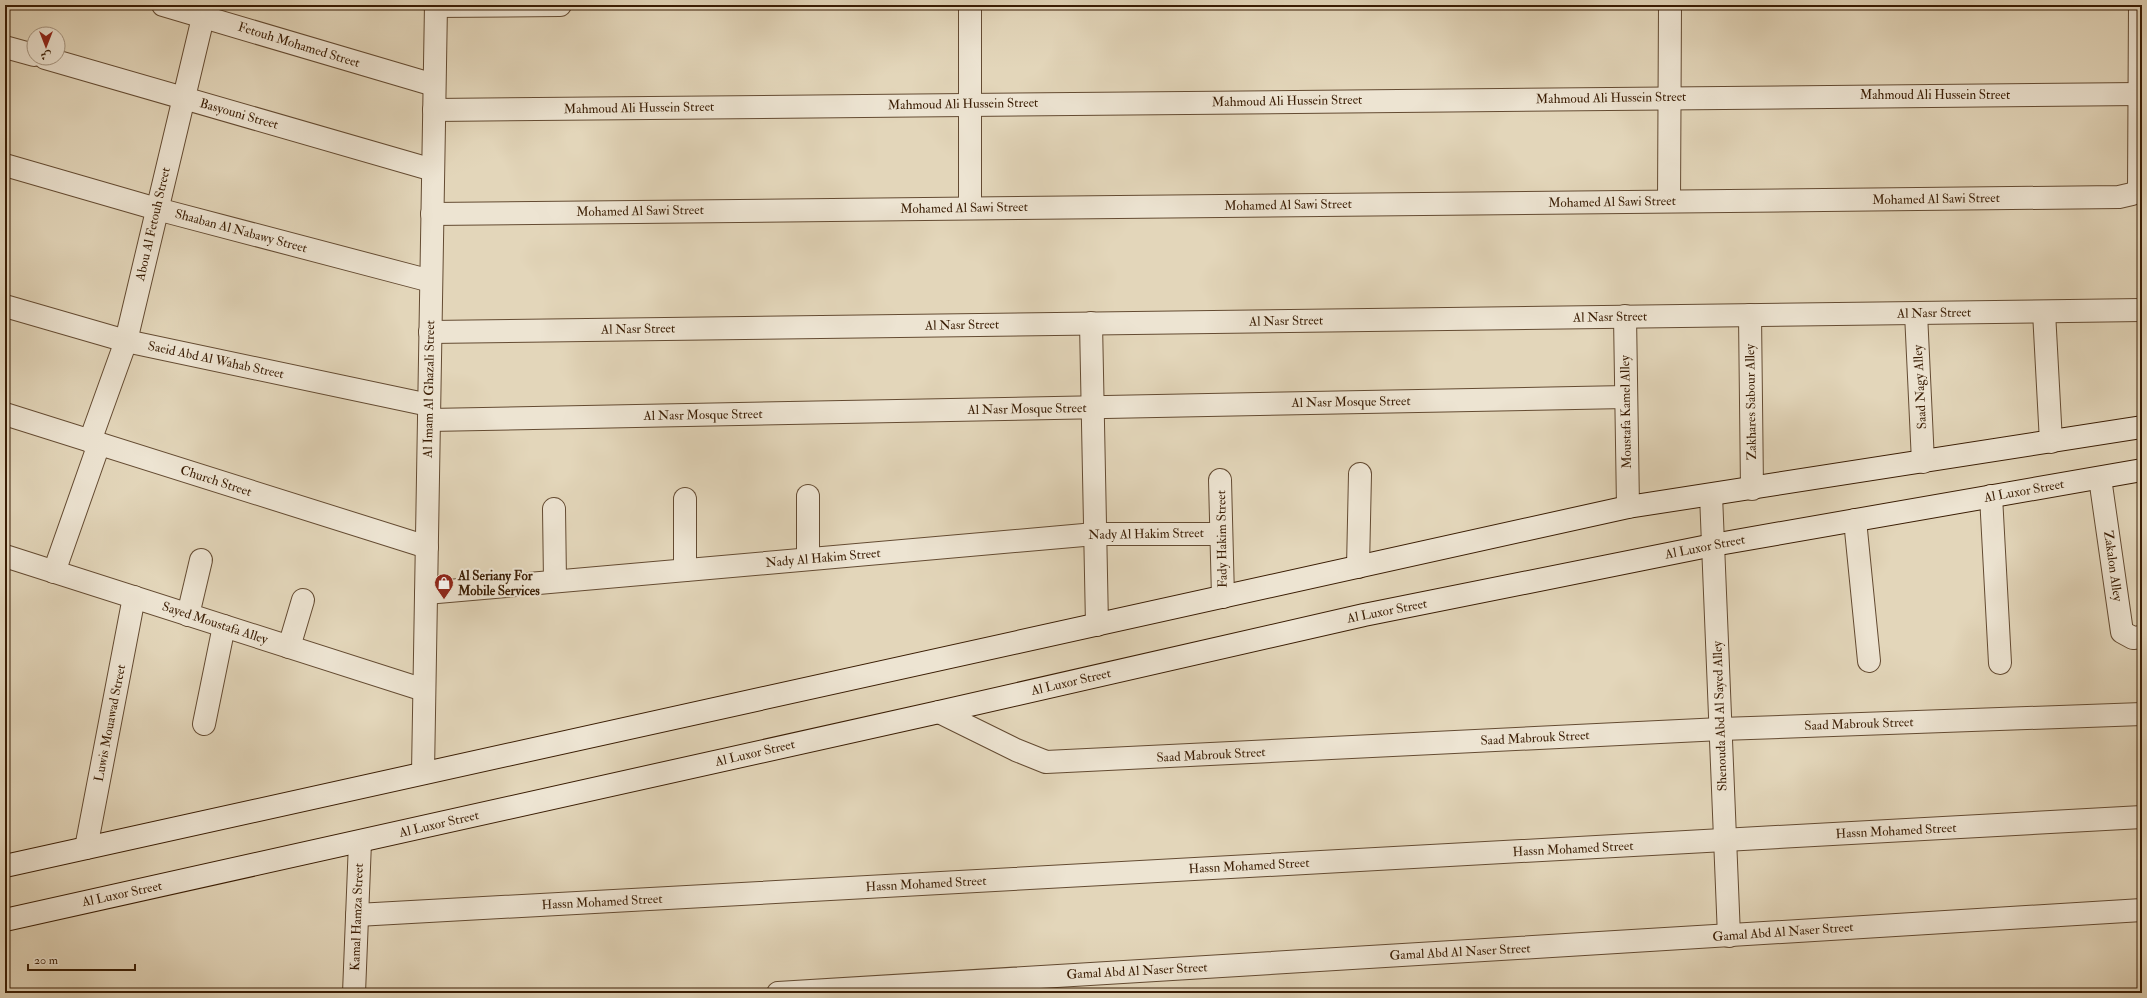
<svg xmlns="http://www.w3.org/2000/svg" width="2147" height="998" viewBox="0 0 2147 998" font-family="'IM FELL Double Pica',Amiri,serif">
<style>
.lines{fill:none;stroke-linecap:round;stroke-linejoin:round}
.street-casing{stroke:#644b32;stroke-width:24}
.secondary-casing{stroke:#3a1d04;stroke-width:24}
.street{stroke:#ede4d2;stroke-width:22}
.secondary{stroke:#ede4d2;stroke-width:22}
.labels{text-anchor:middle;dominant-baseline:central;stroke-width:4;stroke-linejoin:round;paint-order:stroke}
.street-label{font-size:13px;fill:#3a1d04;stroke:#ede4d2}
.poi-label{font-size:13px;font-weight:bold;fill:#3a1d04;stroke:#ede4d2;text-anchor:start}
</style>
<rect width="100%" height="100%" fill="#e3d6ba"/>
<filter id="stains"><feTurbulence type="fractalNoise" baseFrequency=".005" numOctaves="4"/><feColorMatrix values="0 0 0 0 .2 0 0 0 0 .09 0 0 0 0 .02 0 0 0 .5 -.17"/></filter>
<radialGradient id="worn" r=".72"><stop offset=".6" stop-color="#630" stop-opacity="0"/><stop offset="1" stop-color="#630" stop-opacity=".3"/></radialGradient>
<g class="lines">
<g class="street-casing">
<g id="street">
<polyline points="163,5 434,85"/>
<polyline points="970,5 970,208"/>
<polyline points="435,6 560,5"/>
<polyline points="5,47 34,55"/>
<polyline points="45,58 433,170"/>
<polyline points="434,110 2140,94"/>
<polyline points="5,165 157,209 431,281"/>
<polyline points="2139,189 2140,5"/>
<polyline points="1669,201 1670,5"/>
<polyline points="432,214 2119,197 2132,194 2142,187"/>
<polyline points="5,306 126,341 429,405"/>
<polyline points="2044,312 2051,442"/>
<polyline points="1916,313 1923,462"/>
<polyline points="1750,315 1752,489"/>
<polyline points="1625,316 1628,507"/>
<polyline points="1091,323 1097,625"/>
<polyline points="430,332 2142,310"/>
<polyline points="5,414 427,547"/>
<polyline points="429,420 1626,397"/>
<polyline points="90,441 126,341 206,5"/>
<polyline points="2100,478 2122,632 2133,638 2142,637"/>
<polyline points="1220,480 1223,597"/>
<polyline points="1711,495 1729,936"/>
<polyline points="808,496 808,559"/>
<polyline points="1991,496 2000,663"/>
<polyline points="685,499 685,570"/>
<polyline points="554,509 555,581"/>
<polyline points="1855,520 1869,661"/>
<polyline points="5,556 424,690"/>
<polyline points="1358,567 1360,474"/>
<polyline points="54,572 99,444"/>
<polyline points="426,593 1095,534 1221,534"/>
<polyline points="188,615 201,560"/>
<polyline points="289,647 303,600"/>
<polyline points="939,712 1016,750 1046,762 1721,729 2142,714"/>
<polyline points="204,724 224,626"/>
<polyline points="423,773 436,5"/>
<polyline points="86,848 134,597"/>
<polyline points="357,915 2142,817"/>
<polyline points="354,993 360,842"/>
<polyline points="778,993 2142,910"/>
</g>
</g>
<g class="secondary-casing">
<g id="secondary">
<polyline points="5,866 1628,507 2142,427"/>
<polyline points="5,920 939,712 1364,615 1713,545 2142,470"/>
</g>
</g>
<use href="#street" class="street"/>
<use href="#secondary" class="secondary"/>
</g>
<defs>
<g id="shop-pin" transform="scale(1)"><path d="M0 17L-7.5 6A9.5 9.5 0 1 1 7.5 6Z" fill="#8f2418" stroke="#ede4d2"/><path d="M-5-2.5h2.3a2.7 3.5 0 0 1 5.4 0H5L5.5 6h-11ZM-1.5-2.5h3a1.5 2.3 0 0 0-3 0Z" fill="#fff"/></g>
</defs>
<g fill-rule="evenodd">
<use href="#shop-pin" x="444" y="583"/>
</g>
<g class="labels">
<g class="street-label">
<text transform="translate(299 45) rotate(17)">Fetouh Mohamed Street</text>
<text x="1935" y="95">Mahmoud Ali Hussein Street</text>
<text transform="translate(1611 98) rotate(-1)">Mahmoud Ali Hussein Street</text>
<text transform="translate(1287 101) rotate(-1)">Mahmoud Ali Hussein Street</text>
<text transform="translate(963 104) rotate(-1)">Mahmoud Ali Hussein Street</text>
<text transform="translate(639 108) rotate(-1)">Mahmoud Ali Hussein Street</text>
<text transform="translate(239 114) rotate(16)">Basyouni Street</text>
<text transform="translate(1936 199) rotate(-1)">Mohamed Al Sawi Street</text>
<text transform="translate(1612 202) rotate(-1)">Mohamed Al Sawi Street</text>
<text transform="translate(1288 205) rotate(-1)">Mohamed Al Sawi Street</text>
<text transform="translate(964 208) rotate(-1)">Mohamed Al Sawi Street</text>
<text transform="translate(640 211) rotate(-1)">Mohamed Al Sawi Street</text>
<text transform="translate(153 224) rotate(-77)">Abou Al Fetouh Street</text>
<text transform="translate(241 231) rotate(15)">Shaaban Al Nabawy Street</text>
<text transform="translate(1934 313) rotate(-1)">Al Nasr Street</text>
<text transform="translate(1610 317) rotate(-1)">Al Nasr Street</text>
<text transform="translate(1286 321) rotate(-1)">Al Nasr Street</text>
<text transform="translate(962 325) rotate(-1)">Al Nasr Street</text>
<text transform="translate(638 329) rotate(-1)">Al Nasr Street</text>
<text transform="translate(216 360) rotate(12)">Saeid Abd Al Wahab Street</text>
<text transform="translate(1920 387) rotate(-93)">Saad Nagy Alley</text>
<text transform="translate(429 389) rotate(-89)">Al Imam Al Ghazali Street</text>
<text transform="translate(1351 402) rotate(-1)">Al Nasr Mosque Street</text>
<text transform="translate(1751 402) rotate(-91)">Zakhares Sabour Alley</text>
<text transform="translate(1027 409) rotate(-1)">Al Nasr Mosque Street</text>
<text transform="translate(1626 412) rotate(-91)">Moustafa Kamel Alley</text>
<text transform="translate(703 415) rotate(-1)">Al Nasr Mosque Street</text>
<text transform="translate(216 481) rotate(18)">Church Street</text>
<text transform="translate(2024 491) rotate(-10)">Al Luxor Street</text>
<text transform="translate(1146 534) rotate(-1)">Nady Al Hakim Street</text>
<text transform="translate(1222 539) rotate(-91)">Fady Hakim Street</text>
<text transform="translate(1705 547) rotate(-11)">Al Luxor Street</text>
<text transform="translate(823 558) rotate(-5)">Nady Al Hakim Street</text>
<text transform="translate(2113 566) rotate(82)">Zakalon Alley</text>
<text transform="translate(1387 611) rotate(-11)">Al Luxor Street</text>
<text transform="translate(215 623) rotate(18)">Sayed Moustafa Alley</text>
<text transform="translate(1071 682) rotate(-13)">Al Luxor Street</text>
<text transform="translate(1720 716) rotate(-92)">Shenouda Abd Al Sayed Alley</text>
<text transform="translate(110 723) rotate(-79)">Luwis Mouawad Street</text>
<text transform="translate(1859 724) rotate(-2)">Saad Mabrouk Street</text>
<text transform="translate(1535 738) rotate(-3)">Saad Mabrouk Street</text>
<text transform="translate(755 753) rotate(-13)">Al Luxor Street</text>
<text transform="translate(1211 755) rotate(-3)">Saad Mabrouk Street</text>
<text transform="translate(439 824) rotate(-13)">Al Luxor Street</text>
<text transform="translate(1896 831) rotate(-3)">Hassn Mohamed Street</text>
<text transform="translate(1573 849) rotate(-3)">Hassn Mohamed Street</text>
<text transform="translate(1249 866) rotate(-3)">Hassn Mohamed Street</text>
<text transform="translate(926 884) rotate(-3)">Hassn Mohamed Street</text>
<text transform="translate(122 894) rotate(-12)">Al Luxor Street</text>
<text transform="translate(602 902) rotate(-3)">Hassn Mohamed Street</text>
<text transform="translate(357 917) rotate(-88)">Kamal Hamza Street</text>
<text transform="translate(1783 932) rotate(-4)">Gamal Abd Al Naser Street</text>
<text transform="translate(1460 952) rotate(-3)">Gamal Abd Al Naser Street</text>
<text transform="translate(1137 971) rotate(-3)">Gamal Abd Al Naser Street</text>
</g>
<g class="poi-label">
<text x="458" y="576">Al Seriany For<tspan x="458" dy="15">Mobile Services</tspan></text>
</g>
</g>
<rect width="2147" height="998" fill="none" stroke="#e3d6ba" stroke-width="20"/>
<rect x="6" y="6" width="2135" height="986" fill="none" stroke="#3a1d04" stroke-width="2"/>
<rect x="10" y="10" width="2127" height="978" fill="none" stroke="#3a1d04"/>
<g transform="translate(46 46) rotate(180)"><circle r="19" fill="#ede4d2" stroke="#a59480"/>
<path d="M0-3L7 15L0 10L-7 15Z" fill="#8f2418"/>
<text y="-6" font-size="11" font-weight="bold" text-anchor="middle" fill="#3a1d04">ش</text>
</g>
<path d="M28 964v6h107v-6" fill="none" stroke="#3a1d04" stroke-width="2"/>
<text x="34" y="964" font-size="12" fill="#3a1d04" stroke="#ede4d2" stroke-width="3" paint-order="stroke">20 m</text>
<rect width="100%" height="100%" filter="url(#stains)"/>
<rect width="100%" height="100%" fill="url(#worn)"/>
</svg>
